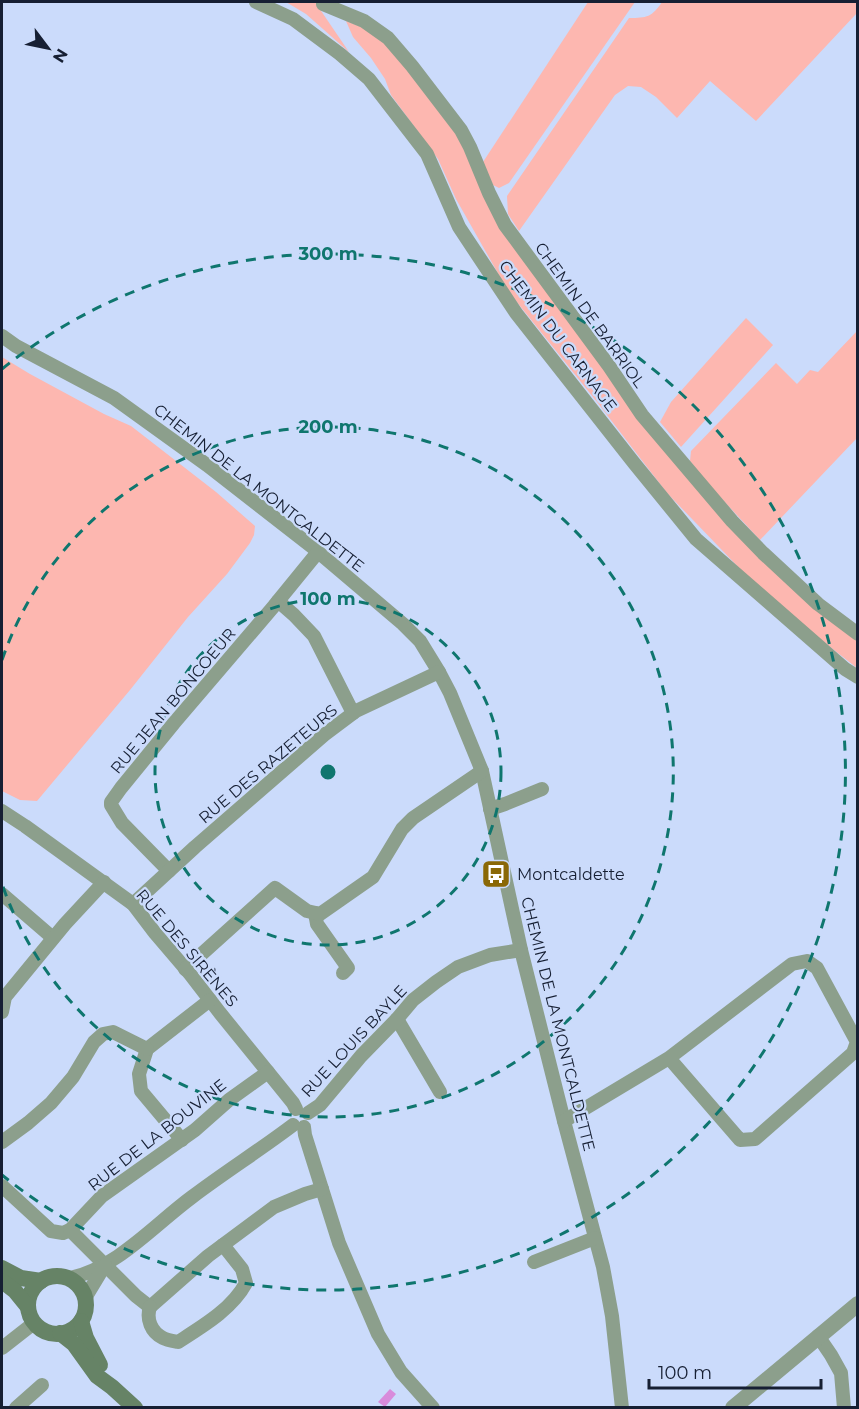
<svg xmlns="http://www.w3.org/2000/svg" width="859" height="1409" viewBox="0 0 859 1409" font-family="Montserrat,sans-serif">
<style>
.green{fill:#fdb7b0}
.water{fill:#d88bdb}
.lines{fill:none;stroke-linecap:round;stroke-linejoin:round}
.minor{stroke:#8c9f8c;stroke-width:14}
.tertiary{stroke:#8c9f8c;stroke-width:16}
.secondary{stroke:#668366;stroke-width:16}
.ring{fill:none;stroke:#0f766e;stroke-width:3;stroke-dasharray:10 8}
.labels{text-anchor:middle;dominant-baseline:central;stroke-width:4.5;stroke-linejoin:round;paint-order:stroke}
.street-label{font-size:16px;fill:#161f33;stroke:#cbdbfb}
.poi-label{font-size:16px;fill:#161f33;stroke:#cbdbfb;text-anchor:start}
.centre{fill:#0f766e;stroke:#cbdbfb;stroke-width:3}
.ring-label{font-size:18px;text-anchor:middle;font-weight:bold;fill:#0f766e;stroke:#cbdbfb;stroke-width:4.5;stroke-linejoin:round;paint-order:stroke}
</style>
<rect width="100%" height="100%" fill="#cbdbfb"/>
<g class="green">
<polygon points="286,2 315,2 349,52 306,14"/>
<polygon points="588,2 635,2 509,183 499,188 493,185 483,162"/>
<path d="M 662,2 L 857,2 L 857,13 L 756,121 L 710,81 L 677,118 L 656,97 L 641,87 L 628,86 L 615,95 L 519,231 L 508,214 L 507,196 L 629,18 C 647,18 652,17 662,2 Z"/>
<polygon points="346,21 374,32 395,53 455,130 476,173 685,473 857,638 857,668 811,632 745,574 667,493 597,402 508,291 456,199 438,159 391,95 385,79 371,58 353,37"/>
<polygon points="746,318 773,345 681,447 660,422 671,402"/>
<polygon points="857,331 857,438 760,540 708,484 690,461 691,451 776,363 797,384 810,370 818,372"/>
<polygon points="2,357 30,374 104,414 131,426 216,492 255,526 254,535 250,543 227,574 188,617 130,690 37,801 20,800 2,791"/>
</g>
<polygon class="water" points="390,1389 396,1394 385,1407 378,1402"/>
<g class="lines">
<g class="minor">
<polyline points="256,2 293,19 340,54 369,79 427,154 459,227 516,313 634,463 696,539 845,669 858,677"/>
<polyline points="323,4 364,21 388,38 412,66 461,130 470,147 489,193 505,225 609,366 642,415 732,521 763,553 818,604 858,634"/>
<polyline points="2,336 16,346 114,398 207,465 311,546 403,624 420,641 439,672 450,693 482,771 521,950 564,1121 603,1267 612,1316 622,1408"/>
<polyline points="278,601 294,615 314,636 353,713"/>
<polyline points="490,809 505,804 542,789"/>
<polyline points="2,811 25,826 133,904 155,933 190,974 220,1013 293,1103 296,1109"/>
<polyline points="169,871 122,823 111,805 111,802 121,788 174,723 274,606 318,552"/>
<polyline points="2,894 53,938"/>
<polyline points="133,904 195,847 324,735 356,711 439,672"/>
<polyline points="315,913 317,924 348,968 343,973"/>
<polyline points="185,969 275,888 307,911 320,914 373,877 402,829 413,818 482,771"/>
<polyline points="2,1012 5,997 65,924 104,882"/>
<polyline points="397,1019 440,1092"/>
<polyline points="308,1113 320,1105 361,1056 397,1019 413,1000 436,982 458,967 490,955 521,950"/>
<polyline points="564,1121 669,1058 792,964 807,961 817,968 857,1042 853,1053 755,1139 740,1140 669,1058"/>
<polyline points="304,1127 305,1135 339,1243 378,1334 401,1372 433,1408"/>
<polyline points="182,1140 141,1091 139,1074 147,1049 210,1000"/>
<polyline points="2,1142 28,1123 51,1103 73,1077 94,1042 103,1034 113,1032 147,1049"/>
<polyline points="2,1186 51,1231 63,1233 70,1230 102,1196 195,1130 229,1100 268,1072"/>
<polyline points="70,1230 136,1296 150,1307"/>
<polyline points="534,1262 595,1238"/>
<path d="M 70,1278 C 117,1268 154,1225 192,1197 C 225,1172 260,1150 293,1125"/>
<polyline points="85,1298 105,1265"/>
<polyline points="150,1307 208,1256 274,1207 305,1194 322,1189"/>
<path d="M 150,1307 C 146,1319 151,1332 163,1338 C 167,1340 173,1341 178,1342 C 203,1326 232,1309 246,1283 L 242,1269 L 223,1245"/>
<polyline points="818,1336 831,1355 841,1373 844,1408"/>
<polyline points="2,1348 34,1323"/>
<polyline points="16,1408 42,1385"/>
</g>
<polyline class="tertiary" points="733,1408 858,1304"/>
<g class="secondary">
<polyline points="2,1268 21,1278 41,1281"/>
<circle cx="57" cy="1305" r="29"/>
<polyline points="2,1281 15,1291 28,1307"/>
<polyline points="81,1321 86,1338 100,1365"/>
<polyline points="60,1333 74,1344 97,1376 112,1387 135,1408"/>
</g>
</g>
<g class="ring">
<circle cx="328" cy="772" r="173"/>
<path d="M2 660A345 345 0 1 1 2 884"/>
<path d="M2 369A518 518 0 1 1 2 1175"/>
</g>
<defs>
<g id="bus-square" transform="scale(1.5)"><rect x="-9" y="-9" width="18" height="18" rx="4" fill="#8a6806" stroke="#cbdbfb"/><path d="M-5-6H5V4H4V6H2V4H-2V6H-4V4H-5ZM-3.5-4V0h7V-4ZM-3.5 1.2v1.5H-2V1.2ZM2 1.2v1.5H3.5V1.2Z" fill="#fff"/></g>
</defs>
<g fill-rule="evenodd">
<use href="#bus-square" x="496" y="874"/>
</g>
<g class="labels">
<g class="street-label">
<text transform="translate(590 315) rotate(54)">CHEMIN DE BARRIOL</text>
<text transform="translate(558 336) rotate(53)">CHEMIN DU CARNAGE</text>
<text transform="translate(259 488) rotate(38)">CHEMIN DE LA MONTCALDETTE</text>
<text transform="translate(173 701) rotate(-50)">RUE JEAN BONCOEUR</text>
<text transform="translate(268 764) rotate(-40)">RUE DES RAZETEURS</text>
<text transform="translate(187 948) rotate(50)">RUE DES SIRÈNES</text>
<text transform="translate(558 1024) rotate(76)">CHEMIN DE LA MONTCALDETTE</text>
<text transform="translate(354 1041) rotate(-47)">RUE LOUIS BAYLE</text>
<text transform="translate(157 1135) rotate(-38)">RUE DE LA BOUVINE</text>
</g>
<g class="poi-label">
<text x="517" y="874">Montcaldette</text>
</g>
</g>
<circle cx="328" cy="772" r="9" class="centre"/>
<g class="ring-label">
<text x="328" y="260">300 m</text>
<text x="328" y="433">200 m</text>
<text x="328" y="605">100 m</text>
</g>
<rect width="859" height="1409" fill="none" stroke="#161f33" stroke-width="6"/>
<g transform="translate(48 48) rotate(122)" stroke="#cbdbfb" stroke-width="4.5" paint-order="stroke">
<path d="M0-4.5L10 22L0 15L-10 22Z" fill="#161f33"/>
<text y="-9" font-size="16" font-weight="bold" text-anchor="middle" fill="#161f33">N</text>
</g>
<path d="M649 1379v9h172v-9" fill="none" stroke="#161f33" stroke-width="3"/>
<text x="658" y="1379" font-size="18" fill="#161f33" stroke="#cbdbfb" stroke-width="4.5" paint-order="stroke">100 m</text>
</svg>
